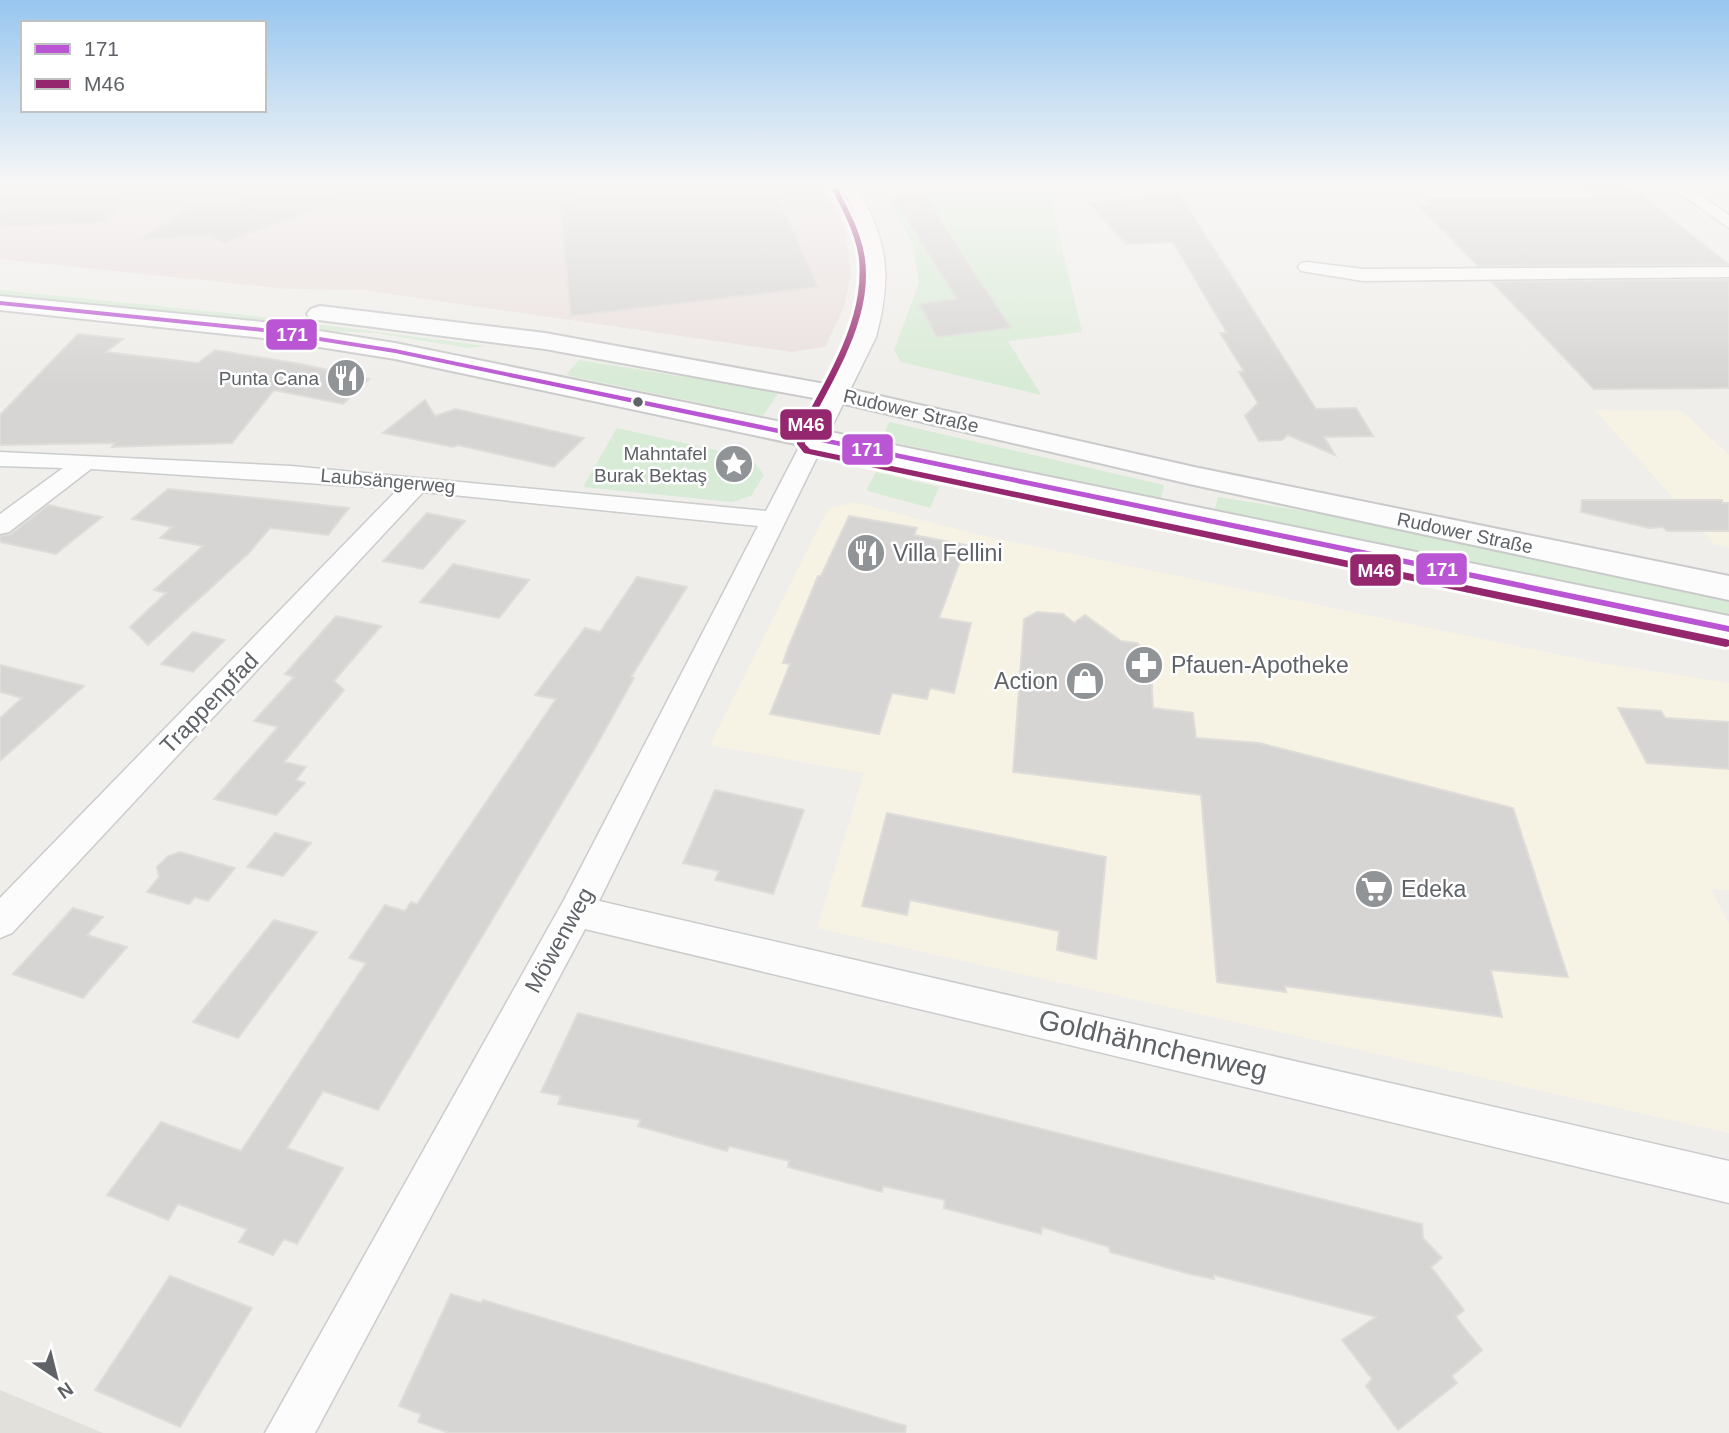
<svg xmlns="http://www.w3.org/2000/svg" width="1729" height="1433" viewBox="0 0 1729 1433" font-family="Arial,sans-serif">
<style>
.commercial{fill:#f7f3e4}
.education{fill:#e2e0da}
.medical{fill:#eae0de}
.green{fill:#d8ebd6}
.building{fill:#d6d5d3;stroke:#deddd9;stroke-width:2}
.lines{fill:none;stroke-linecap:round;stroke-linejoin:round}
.street-casing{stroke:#cbcccc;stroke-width:3}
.secondary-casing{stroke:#cacacb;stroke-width:4}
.street{fill:#fdfcfc;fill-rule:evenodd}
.secondary{fill:#fdfcfc;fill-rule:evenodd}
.bus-1-casing{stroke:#fff;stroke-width:6}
.bus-2-casing{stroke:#fff;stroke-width:6}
.bus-1{fill:#ba55d3;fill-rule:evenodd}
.bus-2{fill:#95276e;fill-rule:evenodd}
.bus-dot{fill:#5f6368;stroke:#fff;stroke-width:2.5}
.labels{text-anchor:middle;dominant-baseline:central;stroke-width:5;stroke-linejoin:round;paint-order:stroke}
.far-poi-label{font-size:19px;fill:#5f6368;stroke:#fff;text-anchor:end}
.far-street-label{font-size:19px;fill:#5f6368;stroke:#fff}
.poi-label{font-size:23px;fill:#5f6368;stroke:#fff;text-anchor:start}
.street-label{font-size:23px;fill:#5f6368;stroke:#fff}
.near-street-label{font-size:28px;fill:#5f6368;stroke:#fff}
.line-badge{stroke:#fff;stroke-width:2.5}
.badge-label{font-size:19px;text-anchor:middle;font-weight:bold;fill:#fff}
</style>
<rect width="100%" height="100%" fill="#efeeea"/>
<g class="commercial">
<polygon points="1595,410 1682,411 1729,455 1729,548 1714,544"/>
<polygon points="854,502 975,534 1594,662 1729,683 1729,890 1711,889 1729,924 1729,1133 817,928 864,773 710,745 828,509"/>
</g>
<polygon class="education" points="0,1390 103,1433 0,1433"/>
<polygon class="medical" points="0,182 821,182 845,230 851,273 844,307 825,347 791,352 363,290 287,289 0,259"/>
<g class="green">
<polygon points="879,182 1083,182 1051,200 1082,332 1008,341 1041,395 901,362 894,350 919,283 913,245"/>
<polygon points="0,290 246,315 486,346 468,348 376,333 329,331 0,294"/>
<polygon points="579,360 779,392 763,416 566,375"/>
<polygon points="889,422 1164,485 1161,499 882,440"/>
<polygon points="617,428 751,458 764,475 751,496 732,502 583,487"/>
<polygon points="876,472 939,487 930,508 868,491 867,489"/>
<polygon points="1218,497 1365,521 1729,601 1729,618 1215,509"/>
</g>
<g class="building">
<polygon points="256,182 380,182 381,185 224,243 209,235 141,239 191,206 241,203"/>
<polygon points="572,182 771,182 818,287 571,316 560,201 574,200"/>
<polygon points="1580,182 1625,182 1728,264 1478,266 1419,206 1433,206 1426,198 1598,198"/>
<polygon points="133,190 104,222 0,227 0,196"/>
<polygon points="923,191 967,262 1011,328 937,337 919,304 957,299 892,195"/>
<polygon points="1179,194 1316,409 1356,408 1373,436 1324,437 1335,455 1288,435 1282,440 1259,441 1245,416 1258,403 1239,372 1244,371 1220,333 1227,333 1173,242 1126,244 1089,203"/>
<polygon points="1729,280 1729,388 1594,389 1492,282"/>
<polygon points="78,334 123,339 106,352 198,363 215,350 301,364 369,379 343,404 274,390 232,443 112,447 115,443 0,445 0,415"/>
<polygon points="425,400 435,416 456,409 584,438 554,467 458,445 453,447 383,433"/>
<polygon points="168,489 314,504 349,508 328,535 270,528 248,554 148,645 130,627 166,593 154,590 203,546 160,538 172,527 132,519"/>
<polygon points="1582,500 1722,500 1722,503 1729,503 1729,531 1667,531 1663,527 1649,528 1581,512"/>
<polygon points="48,505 102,517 56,554 0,542 0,536 11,534"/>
<polygon points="427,513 465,521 423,569 383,561"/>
<polygon points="849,516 917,528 914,535 966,545 939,618 971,623 954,693 930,688 927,699 892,693 879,734 770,714 790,664 783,663 788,648 818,576 821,576"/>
<polygon points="453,564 529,580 499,618 420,602"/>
<polygon points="637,577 687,587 631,677 634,678 595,748 378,1110 323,1091 287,1148 343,1168 297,1244 284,1239 273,1255 239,1242 247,1229 178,1204 168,1220 107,1195 161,1122 241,1151 366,963 349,958 385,905 405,911 411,902 417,904 556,699 535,695 585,628 600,632"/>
<polygon points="1037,612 1063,614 1074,623 1085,615 1121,641 1137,643 1150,653 1153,708 1193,713 1196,738 1259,743 1513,808 1568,977 1491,970 1502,1017 1285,986 1286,992 1217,982 1201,795 1013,772 1024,619"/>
<polygon points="336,616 381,626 334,681 344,690 284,762 306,767 296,780 305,783 276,815 214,799 278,727 254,721 294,677 285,674"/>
<polygon points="193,632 225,640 193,672 161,664"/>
<polygon points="0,665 84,686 0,761 0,718 22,698 0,692"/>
<polygon points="1618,708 1661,711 1665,718 1729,722 1729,769 1647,763"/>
<polygon points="715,790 804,810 773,894 715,880 719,871 683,863"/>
<polygon points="887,813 1106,857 1096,959 1057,950 1059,931 910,900 907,915 862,906"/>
<polygon points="275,833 311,843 283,876 247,867"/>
<polygon points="180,852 235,868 208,901 195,897 189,904 147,892 159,877 157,867 168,856"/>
<polygon points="73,908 103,917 87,935 127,947 83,998 13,974"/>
<polygon points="274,920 317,932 238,1038 193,1022"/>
<polygon points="578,1013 1422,1224 1423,1238 1442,1258 1431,1267 1464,1310 1456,1317 1482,1350 1452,1376 1457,1383 1398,1430 1366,1386 1372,1379 1342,1340 1376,1317 1214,1275 1214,1279 1190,1274 1110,1252 1109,1247 1042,1227 1041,1234 944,1208 945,1200 883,1186 882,1192 788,1167 789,1161 729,1146 727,1151 638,1126 641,1120 558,1104 561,1096 541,1092"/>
<polygon points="170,1276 252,1308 180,1427 95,1390"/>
<polygon points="451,1294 481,1303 483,1300 906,1426 905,1433 449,1433 418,1422 421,1414 399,1406"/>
</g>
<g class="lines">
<g class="street-casing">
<g id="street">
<path d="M 839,182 L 855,182 C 887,240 893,273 876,337 L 599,901 L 1729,1161 L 1729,1203 L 585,929 L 315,1433 L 265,1433 L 564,900 L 758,526 L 423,492 L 12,933 L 0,938 L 0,898 L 398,489 L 91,469 L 9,532 L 0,534 L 0,514 L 63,468 L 0,466 L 0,452 L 291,466 L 766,511 L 856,337 C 875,273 870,240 839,182 Z"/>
<polygon points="1664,182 1682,182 1729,215 1729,228"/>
<polygon points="1307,262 1363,269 1729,267 1729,277 1363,281 1301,271 1298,267 1301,263"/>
</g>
</g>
<g class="secondary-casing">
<g id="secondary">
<polygon points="0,296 263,322 395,343 1729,616 1729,642 395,359 263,338 0,310"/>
<polygon points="320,306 545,333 836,386 1194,467 1729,576 1729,600 1194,485 836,402 545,349 311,319 307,314 311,309"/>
</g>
</g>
<use href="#street" class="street"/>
<use href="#secondary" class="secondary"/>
<g class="bus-1-casing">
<polygon id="bus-1" points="0,301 263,328 395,349 1729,626 1729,632 395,353 263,332 0,305"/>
</g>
<g class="bus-2-casing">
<path id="bus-2" d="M 835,187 L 838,189 C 849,211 862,234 865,259 C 873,322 831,381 805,435 L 805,444 L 810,449 L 1726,639 L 1729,640 L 1729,646 L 1726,647 L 804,453 L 797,444 L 797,435 C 824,381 865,323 859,259 C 856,234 843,211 832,189 Z"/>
</g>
<use href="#bus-1" class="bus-1"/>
<use href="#bus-2" class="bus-2"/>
</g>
<linearGradient id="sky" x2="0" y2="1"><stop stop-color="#97c6ef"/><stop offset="0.48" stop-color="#f8f7f6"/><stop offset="1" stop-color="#f8f7f6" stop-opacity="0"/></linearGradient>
<rect width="1729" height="383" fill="url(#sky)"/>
<defs>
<g id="restaurant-disc" transform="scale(2.0125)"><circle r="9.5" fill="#919496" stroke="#fff"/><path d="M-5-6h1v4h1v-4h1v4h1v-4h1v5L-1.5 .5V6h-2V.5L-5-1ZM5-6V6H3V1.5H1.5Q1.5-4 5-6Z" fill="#fff"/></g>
<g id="sight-disc" transform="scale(2.0125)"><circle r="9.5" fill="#919496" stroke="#fff"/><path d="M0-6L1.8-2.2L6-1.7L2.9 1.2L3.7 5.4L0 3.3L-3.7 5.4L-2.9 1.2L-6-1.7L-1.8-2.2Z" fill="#fff"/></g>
<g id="pharmacy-disc" transform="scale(2.0125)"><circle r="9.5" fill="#919496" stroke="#fff"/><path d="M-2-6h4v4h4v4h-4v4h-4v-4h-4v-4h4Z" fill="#fff"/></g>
<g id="shop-disc" transform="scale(2.0125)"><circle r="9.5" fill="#919496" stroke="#fff"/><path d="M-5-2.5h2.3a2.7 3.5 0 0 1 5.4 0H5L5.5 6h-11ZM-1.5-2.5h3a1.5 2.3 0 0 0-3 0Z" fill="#fff"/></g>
<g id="supermarket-disc" transform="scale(2.0125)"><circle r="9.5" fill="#919496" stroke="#fff"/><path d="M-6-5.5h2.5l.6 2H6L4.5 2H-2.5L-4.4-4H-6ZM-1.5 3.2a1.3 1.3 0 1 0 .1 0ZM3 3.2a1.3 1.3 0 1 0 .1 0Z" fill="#fff"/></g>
</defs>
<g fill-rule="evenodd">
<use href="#restaurant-disc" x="346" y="378"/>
<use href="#sight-disc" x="734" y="464"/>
<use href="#restaurant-disc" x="866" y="553"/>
<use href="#pharmacy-disc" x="1144" y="665"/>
<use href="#shop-disc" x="1085" y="681"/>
<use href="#supermarket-disc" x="1374" y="889"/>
</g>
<circle class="bus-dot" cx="638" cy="402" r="6"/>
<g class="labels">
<g class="far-poi-label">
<text x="319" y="378">Punta Cana</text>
<text x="707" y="453">Mahntafel<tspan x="707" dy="22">Burak Bektaş</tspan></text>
</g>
<g class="far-street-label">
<text transform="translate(911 411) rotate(13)">Rudower Straße</text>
<text transform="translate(388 481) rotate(5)">Laubsängerweg</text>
<text transform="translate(1465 533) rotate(12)">Rudower Straße</text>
</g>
<g class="poi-label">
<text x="893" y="553">Villa Fellini</text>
<text x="1171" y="665">Pfauen-Apotheke</text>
<text x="1058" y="681" text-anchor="end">Action</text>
<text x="1401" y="889">Edeka</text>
</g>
<g class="street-label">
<text transform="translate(209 703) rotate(-46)">Trappenpfad</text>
<text transform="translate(559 940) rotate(-61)">Möwenweg</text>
</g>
<g class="near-street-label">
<text transform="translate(1153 1045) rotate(13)">Goldhähnchenweg</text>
</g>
</g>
<g class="line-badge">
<rect x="265" y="318" width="53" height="33" rx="7" fill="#ba55d3"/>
<rect x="779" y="408" width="54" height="33" rx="7" fill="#95276e"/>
<rect x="841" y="433" width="53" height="33" rx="7" fill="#ba55d3"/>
<rect x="1415" y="552" width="53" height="34" rx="7" fill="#ba55d3"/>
<rect x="1349" y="553" width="53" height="34" rx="7" fill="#95276e"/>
</g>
<g class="badge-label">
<text x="292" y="341">171</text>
<text x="806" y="431">M46</text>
<text x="867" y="456">171</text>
<text x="1442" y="576">171</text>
<text x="1376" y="577">M46</text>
</g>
<rect x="21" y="21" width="245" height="91" fill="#ffffff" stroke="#bfc1c3" stroke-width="2"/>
<rect x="35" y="44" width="35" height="10" fill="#ba55d3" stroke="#bfc1c3" stroke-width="2"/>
<text x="84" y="56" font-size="21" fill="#5f6368">171</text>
<rect x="35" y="79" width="35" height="10" fill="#95276e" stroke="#bfc1c3" stroke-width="2"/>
<text x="84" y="91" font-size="21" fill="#5f6368">M46</text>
<g transform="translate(56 1377) rotate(145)" stroke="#ffffff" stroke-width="5" paint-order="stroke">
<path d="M0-5L12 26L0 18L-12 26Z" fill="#5f6368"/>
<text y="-10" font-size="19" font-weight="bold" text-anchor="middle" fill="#5f6368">N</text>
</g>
</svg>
